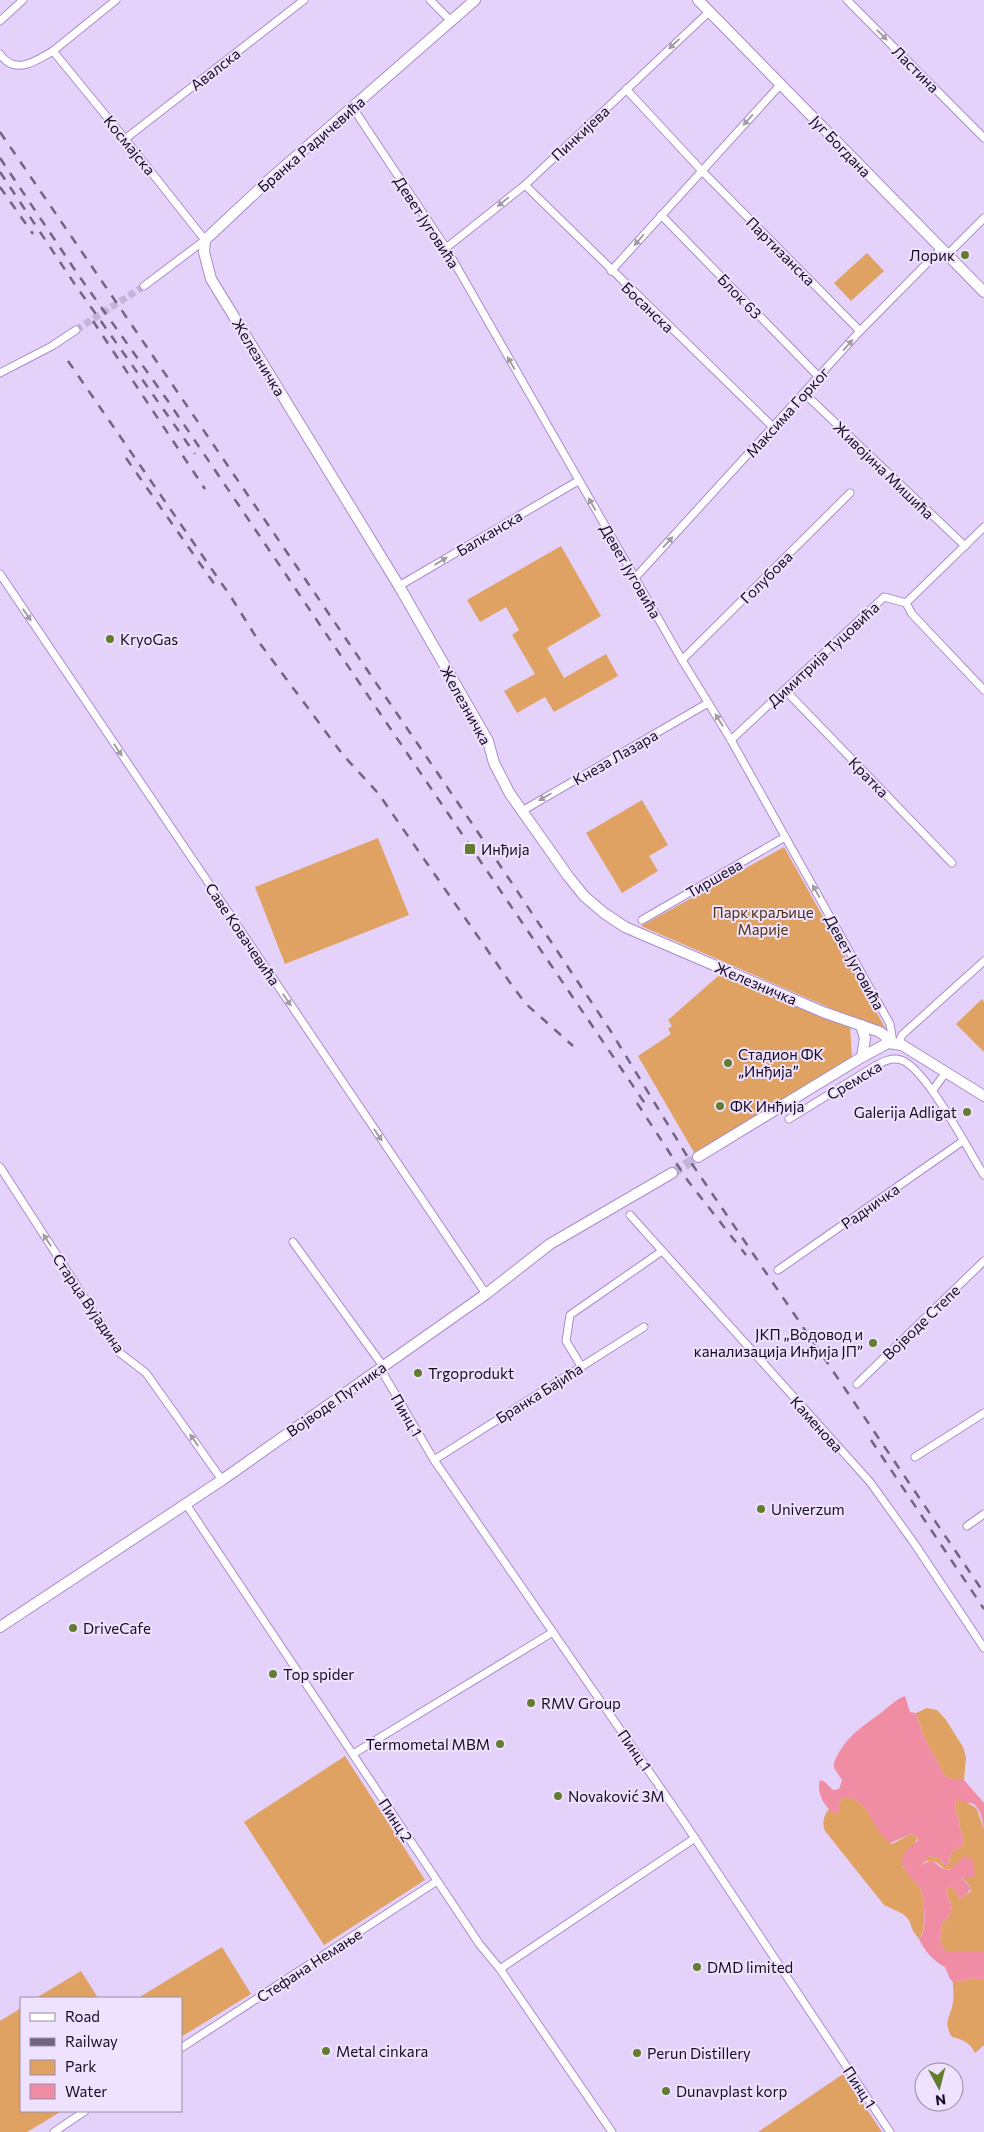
<svg xmlns="http://www.w3.org/2000/svg" width="984" height="2132" viewBox="0 0 984 2132" font-family="Commissioner,sans-serif">
<style>
.green{fill:#e0a262}
.water{fill:#f08da4}
.lines{fill:none;stroke-linecap:round;stroke-linejoin:round}
.street-tunnel{stroke:#c5b4da;stroke-width:7;stroke-dasharray:7 3.5;stroke-linecap:butt}
.secondary-tunnel{stroke:#c5b4da;stroke-width:10;stroke-dasharray:10 5;stroke-linecap:butt}
.street-casing{stroke:#aa8ccc;stroke-width:9}
.secondary-casing{stroke:#aa8ccc;stroke-width:12}
.street{stroke:#fff;stroke-width:7}
.secondary{stroke:#fff;stroke-width:10}
.rail{stroke:#726483;stroke-width:2.5;stroke-dasharray:9 9;stroke-linecap:butt}
.oneway{fill:#a29da7}
.poi-dot{fill:#637d30;stroke:#eee2fe;stroke-width:2}
.labels{text-anchor:middle;dominant-baseline:central;stroke-width:4;stroke-linejoin:round;paint-order:stroke}
.street-label{font-size:15px;fill:#170b22;stroke:#eee2fe}
.poi-label{font-size:15px;fill:#170b22;stroke:#eee2fe;text-anchor:start}
.park-label{font-size:15px;fill:#4f3314;stroke:#eee2fe}
</style>
<rect width="100%" height="100%" fill="#e4d2fb"/>
<g class="green">
<polygon points="867,253 884,271 851,301 834,283"/>
<polygon points="561,546 601,616 547,648 564,678 606,654 618,676 554,712 545,697 517,713 504,691 535,674 512,635 519,630 506,607 480,622 467,600"/>
<polygon points="642,800 668,845 649,856 658,871 622,893 586,833"/>
<polygon points="378,838 409,915 285,964 255,887"/>
<polygon points="784,847 888,1033 641,926"/>
<polygon points="725,970 850,1025 852,1059 695,1154 638,1056 671,1034 668,1029 672,1026 668,1020"/>
<polygon points="982,999 984,1002 984,1052 956,1024"/>
<polygon points="927,1708 937,1710 946,1720 963,1747 966,1757 964,1780 952,1780 944,1775 923,1735 916,1713"/>
<polygon points="345,1756 425,1880 324,1945 244,1822"/>
<path d="M 851,1797 L 863,1805 L 892,1844 L 911,1834 L 918,1837 L 903,1867 C 910,1874 919,1884 922,1893 C 925,1902 926,1932 919,1939 L 913,1931 L 909,1920 L 903,1914 L 884,1905 L 825,1831 C 822,1823 823,1816 829,1809 L 838,1813 L 839,1803 L 842,1798 Z"/>
<path d="M 960,1799 C 984,1811 974,1806 984,1828 L 984,1951 L 946,1951 L 940,1943 L 942,1923 C 957,1909 951,1906 946,1890 L 949,1886 L 954,1887 L 960,1899 L 971,1891 L 969,1885 L 953,1868 L 946,1870 L 936,1862 L 926,1861 L 918,1867 L 921,1862 L 929,1856 L 939,1858 L 944,1865 L 949,1863 L 951,1853 L 964,1844 L 955,1805 L 956,1800 Z"/>
<polygon points="222,1947 251,1994 181,2037 181,1998 138,1998"/>
<polygon points="81,1971 98,1998 36,1998"/>
<path d="M 973,1978 L 984,1980 L 984,2045 L 975,2053 C 970,2042 963,2040 952,2037 C 942,2021 951,2018 953,2002 C 954,1996 953,1988 953,1982 L 958,1982 Z"/>
<polygon points="21,2008 21,2111 62,2111 27,2132 0,2132 0,2021"/>
<polygon points="843,2074 882,2132 758,2132"/>
</g>
<path class="water" d="M 905,1696 L 910,1712 L 916,1713 L 923,1735 L 944,1775 L 952,1780 L 964,1780 L 984,1803 L 984,1828 L 980,1812 L 974,1804 L 956,1800 L 955,1805 L 964,1844 L 951,1853 L 948,1865 L 944,1865 L 939,1858 L 929,1856 L 919,1866 C 940,1854 932,1868 949,1870 L 964,1857 L 969,1857 L 973,1861 L 975,1874 L 973,1877 L 962,1878 L 971,1888 L 967,1894 L 960,1899 L 953,1887 L 949,1886 L 946,1890 C 951,1906 957,1909 942,1923 L 940,1942 L 946,1951 L 984,1951 L 984,1980 L 973,1978 L 958,1982 L 953,1982 L 950,1979 L 945,1967 C 934,1962 924,1950 919,1939 C 927,1932 925,1899 921,1890 C 916,1881 902,1871 902,1861 C 902,1851 912,1846 918,1840 L 918,1837 L 911,1834 L 890,1843 C 871,1831 870,1795 842,1798 L 839,1803 L 839,1812 L 835,1814 C 824,1807 816,1792 820,1780 L 825,1782 L 833,1790 L 839,1789 L 842,1780 L 834,1768 L 834,1763 C 845,1736 861,1728 882,1712 C 890,1706 896,1699 905,1696 Z"/>
<g class="lines">
<polyline class="street-tunnel" points="76,330 144,286"/>
<polyline class="secondary-tunnel" points="672,1173 698,1157"/>
<g class="street-casing">
<g id="street">
<polyline points="430,0 451,21"/>
<polyline points="847,0 984,138"/>
<polyline points="0,21 23,0"/>
<polyline points="53,51 116,0"/>
<path d="M 0,54 C 15,76 36,61 53,51 L 125,139 L 205,240 L 144,286"/>
<polyline points="626,89 702,171 860,331"/>
<polyline points="353,108 446,248 682,660 731,740 890,1024 893,1043"/>
<polyline points="125,139 304,0"/>
<polyline points="525,185 773,427"/>
<polyline points="661,215 819,377"/>
<polyline points="446,248 525,185 710,11"/>
<polyline points="948,254 984,218"/>
<polyline points="611,271 781,84"/>
<polyline points="0,373 52,346 76,330"/>
<polyline points="804,393 965,546"/>
<polyline points="0,574 486,1294"/>
<polyline points="635,578 860,331 942,248"/>
<polyline points="399,586 578,481"/>
<polyline points="906,603 912,614 984,690"/>
<polyline points="906,603 984,527"/>
<polyline points="682,660 850,493"/>
<polyline points="786,691 952,863"/>
<polyline points="731,740 884,597 906,603"/>
<polyline points="522,811 708,703"/>
<polyline points="642,920 785,837"/>
<polyline points="898,1044 902,1035 984,961"/>
<polyline points="933,1090 946,1072"/>
<path d="M 789,1119 L 875,1066 C 883,1062 891,1057 901,1060 C 926,1068 968,1150 984,1175"/>
<polyline points="0,1167 120,1353 146,1373 222,1480"/>
<polyline points="630,1215 870,1482 914,1543 984,1648"/>
<polyline points="293,1242 383,1366"/>
<polyline points="778,1270 963,1141"/>
<polyline points="581,1366 566,1341 570,1315 662,1251"/>
<polyline points="380,1368 434,1460 684,1822 890,2132"/>
<polyline points="857,1384 984,1261"/>
<polyline points="915,1457 984,1413"/>
<polyline points="434,1460 644,1327"/>
<polyline points="186,1504 480,1945 500,1969 612,2132"/>
<polyline points="967,1526 984,1514"/>
<polyline points="353,1754 553,1632"/>
<polyline points="500,1969 695,1838"/>
<polyline points="181,2048 437,1881"/>
<polyline points="54,2132 85,2111"/>
</g>
</g>
<g class="secondary-casing">
<g id="secondary">
<polyline points="475,0 269,180 205,240 204,252 211,279 399,586 488,741 494,763 510,794 568,876 584,896 604,913 625,927 823,1012 880,1032 885,1036 888,1043"/>
<polyline points="698,0 984,292"/>
<polyline points="861,1025 865,1038 862,1057"/>
<polyline points="698,1157 862,1057 888,1043 902,1045 984,1096"/>
<polyline points="0,1627 222,1480 486,1294 550,1244 672,1173"/>
</g>
</g>
<use href="#street" class="street"/>
<use href="#secondary" class="secondary"/>
<g class="rail">
<polyline points="0,132 473,825 610,1030 692,1164 984,1593"/>
<polyline points="0,158 79,276 170,404 648,1108"/>
<polyline points="0,172 76,286 195,454"/>
<polyline points="0,187 33,234"/>
<polyline points="93,321 205,489"/>
<polyline points="68,361 231,597 261,645 343,755 378,793 511,984 526,1004 573,1046"/>
<polyline points="126,458 215,585"/>
<polyline points="637,1103 688,1181 746,1255"/>
<polyline points="871,1440 984,1609"/>
</g>
</g>
<defs><path id="oneway-solid" d="M-6-.8H1V-3.2L6.5 0L1 3.2V.8H-6Z" transform="scale(1.25)"/></defs>
<g class="oneway">
<use href="#oneway-solid" transform="translate(882 35) rotate(45)"/>
<use href="#oneway-solid" transform="translate(674 44) rotate(137)"/>
<use href="#oneway-solid" transform="translate(748 120) rotate(132)"/>
<use href="#oneway-solid" transform="translate(503 202) rotate(141)"/>
<use href="#oneway-solid" transform="translate(639 240) rotate(131)"/>
<use href="#oneway-solid" transform="translate(848 345) rotate(-48)"/>
<use href="#oneway-solid" transform="translate(511 363) rotate(-120)"/>
<use href="#oneway-solid" transform="translate(592 504) rotate(-120)"/>
<use href="#oneway-solid" transform="translate(668 542) rotate(-48)"/>
<use href="#oneway-solid" transform="translate(441 561) rotate(-31)"/>
<use href="#oneway-solid" transform="translate(27 615) rotate(56)"/>
<use href="#oneway-solid" transform="translate(719 720) rotate(-122)"/>
<use href="#oneway-solid" transform="translate(118 750) rotate(56)"/>
<use href="#oneway-solid" transform="translate(545 797) rotate(150)"/>
<use href="#oneway-solid" transform="translate(816 891) rotate(-119)"/>
<use href="#oneway-solid" transform="translate(287 1000) rotate(56)"/>
<use href="#oneway-solid" transform="translate(378 1135) rotate(56)"/>
<use href="#oneway-solid" transform="translate(47 1240) rotate(-123)"/>
<use href="#oneway-solid" transform="translate(194 1440) rotate(-125)"/>
</g>
<g class="poi-dot">
<circle cx="965" cy="255" r="5"/>
<circle cx="110" cy="639" r="5"/>
<rect x="464" y="843" width="12" height="12" rx="2.5"/>
<circle cx="728" cy="1063" r="5"/>
<circle cx="720" cy="1106" r="5"/>
<circle cx="967" cy="1112" r="5"/>
<circle cx="873" cy="1343" r="5"/>
<circle cx="418" cy="1373" r="5"/>
<circle cx="761" cy="1509" r="5"/>
<circle cx="73" cy="1628" r="5"/>
<circle cx="273" cy="1674" r="5"/>
<circle cx="531" cy="1703" r="5"/>
<circle cx="500" cy="1744" r="5"/>
<circle cx="558" cy="1796" r="5"/>
<circle cx="697" cy="1967" r="5"/>
<circle cx="326" cy="2051" r="5"/>
<circle cx="637" cy="2053" r="5"/>
<circle cx="666" cy="2091" r="5"/>
</g>
<g class="labels">
<g class="street-label">
<text transform="translate(215 69) rotate(-38)">Авалска</text>
<text transform="translate(916 69) rotate(45)">Ластина</text>
<text transform="translate(580 133) rotate(-43)">Пинкијева</text>
<text transform="translate(311 144) rotate(-41)">Бранка Радичевића</text>
<text transform="translate(130 145) rotate(51)">Космајска</text>
<text transform="translate(841 146) rotate(46)">Југ Богдана</text>
<text transform="translate(427 222) rotate(57)">Девет Југовића</text>
<text transform="translate(781 251) rotate(45)">Партизанска</text>
<text transform="translate(740 296) rotate(46)">Блок 63</text>
<text transform="translate(648 307) rotate(44)">Босанска</text>
<text transform="translate(259 357) rotate(59)">Железничка</text>
<text transform="translate(787 412) rotate(-48)">Максима Горког</text>
<text transform="translate(884 470) rotate(44)">Живојина Мишића</text>
<text transform="translate(489 533) rotate(-31)">Балканска</text>
<text transform="translate(631 571) rotate(60)">Девет Југовића</text>
<text transform="translate(766 577) rotate(-45)">Голубова</text>
<text transform="translate(823 654) rotate(-43)">Димитрија Туцовића</text>
<text transform="translate(466 705) rotate(61)">Железничка</text>
<text transform="translate(615 757) rotate(-30)">Кнеза Лазара</text>
<text transform="translate(869 777) rotate(46)">Кратка</text>
<text transform="translate(714 878) rotate(-30)">Тиршева</text>
<text transform="translate(243 934) rotate(56)">Саве Ковачевића</text>
<text transform="translate(855 962) rotate(61)">Девет Југовића</text>
<text transform="translate(756 983) rotate(23)">Железничка</text>
<text transform="translate(854 1080) rotate(-31)">Сремска</text>
<text transform="translate(870 1206) rotate(-35)">Радничка</text>
<text transform="translate(89 1303) rotate(56)">Старца Вујадина</text>
<text transform="translate(921 1322) rotate(-44)">Војводе Степе</text>
<text transform="translate(539 1393) rotate(-32)">Бранка Бајића</text>
<text transform="translate(336 1399) rotate(-35)">Војводе Путника</text>
<text transform="translate(407 1415) rotate(60)">Пинц 1</text>
<text transform="translate(817 1424) rotate(48)">Каменова</text>
<text transform="translate(635 1750) rotate(55)">Пинц 1</text>
<text transform="translate(396 1820) rotate(57)">Пинц 2</text>
<text transform="translate(309 1965) rotate(-33)">Стефана Немање</text>
<text transform="translate(860 2087) rotate(57)">Пинц 1</text>
</g>
<g class="poi-label">
<text x="955" y="255" text-anchor="end">Лорик</text>
<text x="120" y="639">KryoGas</text>
<text x="481" y="849">Инђија</text>
<text x="738" y="1054">Стадион ФК<tspan x="738" dy="17">„Инђија”</tspan></text>
<text x="730" y="1106">ФК Инђија</text>
<text x="957" y="1112" text-anchor="end">Galerija Adligat</text>
<text x="863" y="1334" text-anchor="end">ЈКП „Водовод и<tspan x="863" dy="17">канализација Инђија ЈП”</tspan></text>
<text x="428" y="1373">Trgoprodukt</text>
<text x="771" y="1509">Univerzum</text>
<text x="83" y="1628">DriveCafe</text>
<text x="283" y="1674">Top spider</text>
<text x="541" y="1703">RMV Group</text>
<text x="490" y="1744" text-anchor="end">Termometal MBM</text>
<text x="568" y="1796">Novaković 3M</text>
<text x="707" y="1967">DMD limited</text>
<text x="336" y="2051">Metal cinkara</text>
<text x="647" y="2053">Perun Distillery</text>
<text x="676" y="2091">Dunavplast korp</text>
</g>
<g class="park-label">
<text x="763" y="912">Парк краљице<tspan x="763" dy="17">Марије</tspan></text>
</g>
</g>
<rect x="20" y="1997" width="162" height="115" fill="#eee2fe" stroke="#988ca6"/>
<rect x="30" y="2013" width="25" height="8" fill="#ffffff" stroke="#988ca6"/>
<text x="65" y="2022" font-size="15" fill="#170b22">Road</text>
<rect x="30" y="2038" width="25" height="8" fill="#726483" stroke="#988ca6"/>
<text x="65" y="2047" font-size="15" fill="#170b22">Railway</text>
<rect x="30" y="2060" width="25" height="15" fill="#e0a262" stroke="#988ca6"/>
<text x="65" y="2072" font-size="15" fill="#170b22">Park</text>
<rect x="30" y="2084" width="25" height="15" fill="#f08da4" stroke="#988ca6"/>
<text x="65" y="2097" font-size="15" fill="#170b22">Water</text>
<g transform="translate(939 2087) rotate(173)"><circle r="24" fill="#eee2fe" stroke="#988ca6"/>
<path d="M0-4L9 19L0 12L-9 19Z" fill="#637d30"/>
<text y="-8" font-size="14" font-weight="bold" text-anchor="middle" fill="#170b22">N</text>
</g>
</svg>
